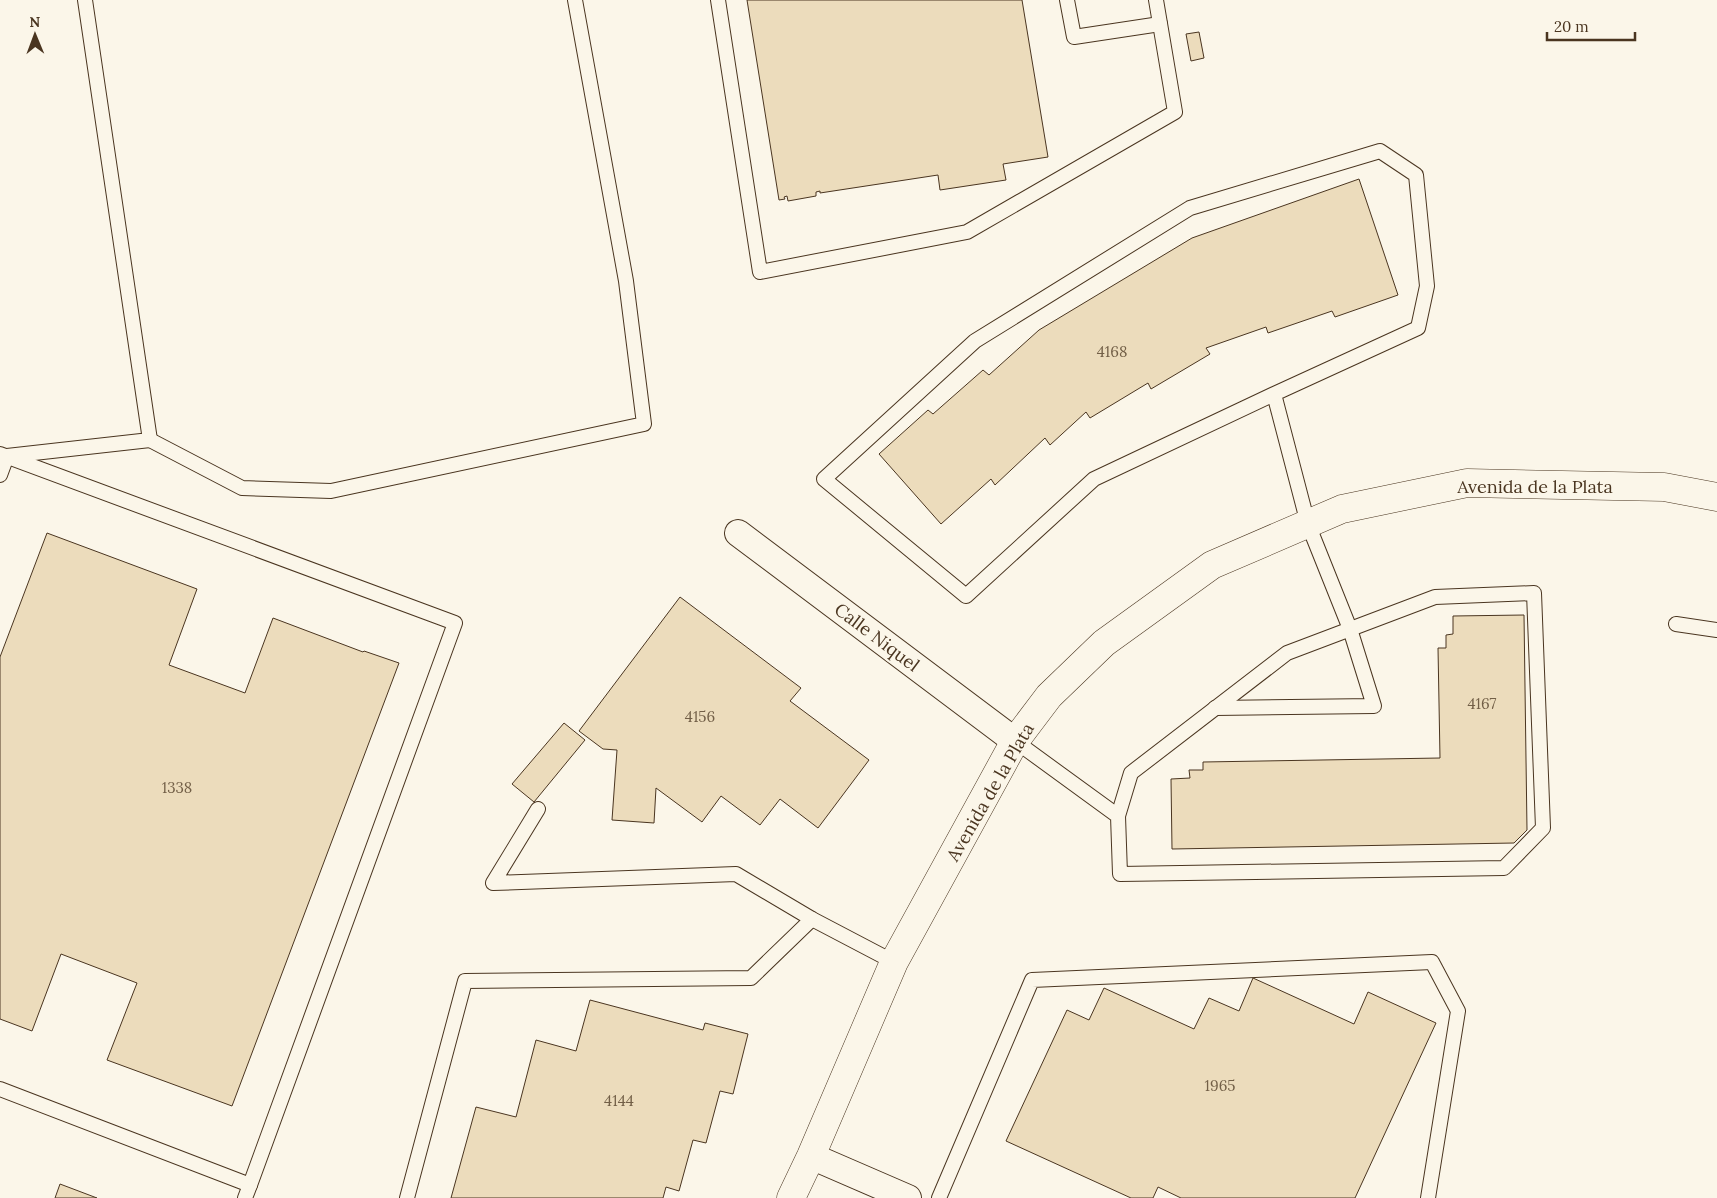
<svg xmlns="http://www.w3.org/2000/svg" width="1717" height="1198" viewBox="0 0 1717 1198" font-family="Lora,serif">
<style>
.building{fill:#ecdcbc;stroke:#4a3520}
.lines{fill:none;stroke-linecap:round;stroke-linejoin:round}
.service-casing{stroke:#4a3520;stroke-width:16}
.minor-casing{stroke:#4a3520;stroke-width:28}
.tertiary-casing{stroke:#4a3520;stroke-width:29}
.service{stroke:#fbf6e9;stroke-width:14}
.minor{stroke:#fbf6e9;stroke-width:26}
.tertiary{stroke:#fbf6e9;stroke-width:28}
.labels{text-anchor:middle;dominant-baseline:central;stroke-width:4;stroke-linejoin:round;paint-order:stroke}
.number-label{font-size:15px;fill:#725f47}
.street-label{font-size:18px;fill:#4a3520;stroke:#fbf6e9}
</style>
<rect width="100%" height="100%" fill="#fbf6e9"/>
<g class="building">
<polygon points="747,0 1022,0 1048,157 1003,164 1006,180 940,190 938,175 820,193 820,191 816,192 816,196 788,201 787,196 784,197 785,199 779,200"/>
<polygon points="1199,32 1204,58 1191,61 1186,34"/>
<polygon points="1359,179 1398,295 1335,317 1332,311 1268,333 1266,327 1206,348 1210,354 1151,389 1148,383 1090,418 1086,412 1050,445 1045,438 995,485 991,479 941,524 879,454 928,410 933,414 983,370 989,375 1039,330 1192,238"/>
<polygon points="47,533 197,589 169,665 245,693 273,618 363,652 364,651 399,663 232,1106 107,1060 137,983 61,954 32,1031 0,1019 0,657"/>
<polygon points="680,597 801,688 790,701 869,760 818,828 780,799 760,825 721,796 702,822 656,788 654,823 612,820 617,750 603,749 579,731"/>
<polygon points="1524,615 1527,830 1514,843 1172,849 1171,779 1190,778 1189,770 1203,770 1203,762 1440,758 1438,648 1446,648 1446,635 1453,634 1453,616"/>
<polygon points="564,723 585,740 534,802 512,784"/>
<polygon points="1253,978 1354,1024 1368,992 1436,1023 1355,1198 1181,1198 1158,1187 1153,1198 1131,1198 1006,1141 1067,1010 1089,1020 1104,988 1194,1029 1209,998 1239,1011"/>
<polygon points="590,1000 703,1030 705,1023 748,1034 733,1094 720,1091 706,1143 693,1140 679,1191 666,1187 663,1198 451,1198 476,1107 516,1117 536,1040 576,1051"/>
<polygon points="60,1184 97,1198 55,1198"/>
</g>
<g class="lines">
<g class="service-casing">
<g id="service">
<polyline points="718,0 760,272 967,232 1175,112 1156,0"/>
<polyline points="1067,0 1074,37 1160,24"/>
<polyline points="150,440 242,488 331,491 644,424 626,281 575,0"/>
<polyline points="0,454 455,623 250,1185 0,1089"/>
<polyline points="0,475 7,456 150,440 85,0"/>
<polyline points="1676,624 1717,630"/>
<polyline points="1215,708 1374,706 1350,629 1308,524 1274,394 1418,328 1427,286 1416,175 1380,151 1190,208 975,341 824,479 966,596 1094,479 1274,394"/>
<polyline points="1015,741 1118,816 1120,874 1504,868 1543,828 1534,593 1435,597 1287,653 1131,773 1118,816"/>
<polyline points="538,809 493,883 736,874 812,919 894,962"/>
<polyline points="245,1198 250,1185"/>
<polyline points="407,1198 465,981 751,978 812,919"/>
<polyline points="939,1198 1032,980 1432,962 1458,1011 1428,1198"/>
</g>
</g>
<g class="minor-casing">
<g id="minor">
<polyline points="738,533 1015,741"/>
<polyline points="811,1156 908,1198"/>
</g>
</g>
<g class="tertiary-casing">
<polyline id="tertiary" points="791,1198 811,1156 894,962 1015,741 1049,696 1104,643 1212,565 1342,509 1467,483 1664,487 1717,497"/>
</g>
<use href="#service" class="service"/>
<use href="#minor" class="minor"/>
<use href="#tertiary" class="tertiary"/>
</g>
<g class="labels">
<g class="number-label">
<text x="1112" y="351">4168</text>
<text x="1482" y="703">4167</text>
<text x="700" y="716">4156</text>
<text x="177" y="787">1338</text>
<text x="1220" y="1085">1965</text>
<text x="619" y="1100">4144</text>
</g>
<g class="street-label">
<text x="1535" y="486">Avenida de la Plata</text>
<text transform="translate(877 637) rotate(37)">Calle Niquel</text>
<text transform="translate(990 792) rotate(-60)">Avenida de la Plata</text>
</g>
</g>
<g transform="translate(35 35) rotate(359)" stroke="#fbf6e9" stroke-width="4" paint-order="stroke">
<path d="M0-4L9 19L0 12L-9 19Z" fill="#4a3520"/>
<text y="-8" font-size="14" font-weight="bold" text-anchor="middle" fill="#4a3520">N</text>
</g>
<path d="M1547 32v8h88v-8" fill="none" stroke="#4a3520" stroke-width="2.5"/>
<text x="1554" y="32" font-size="15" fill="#4a3520" stroke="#fbf6e9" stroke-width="4" paint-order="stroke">20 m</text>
</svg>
